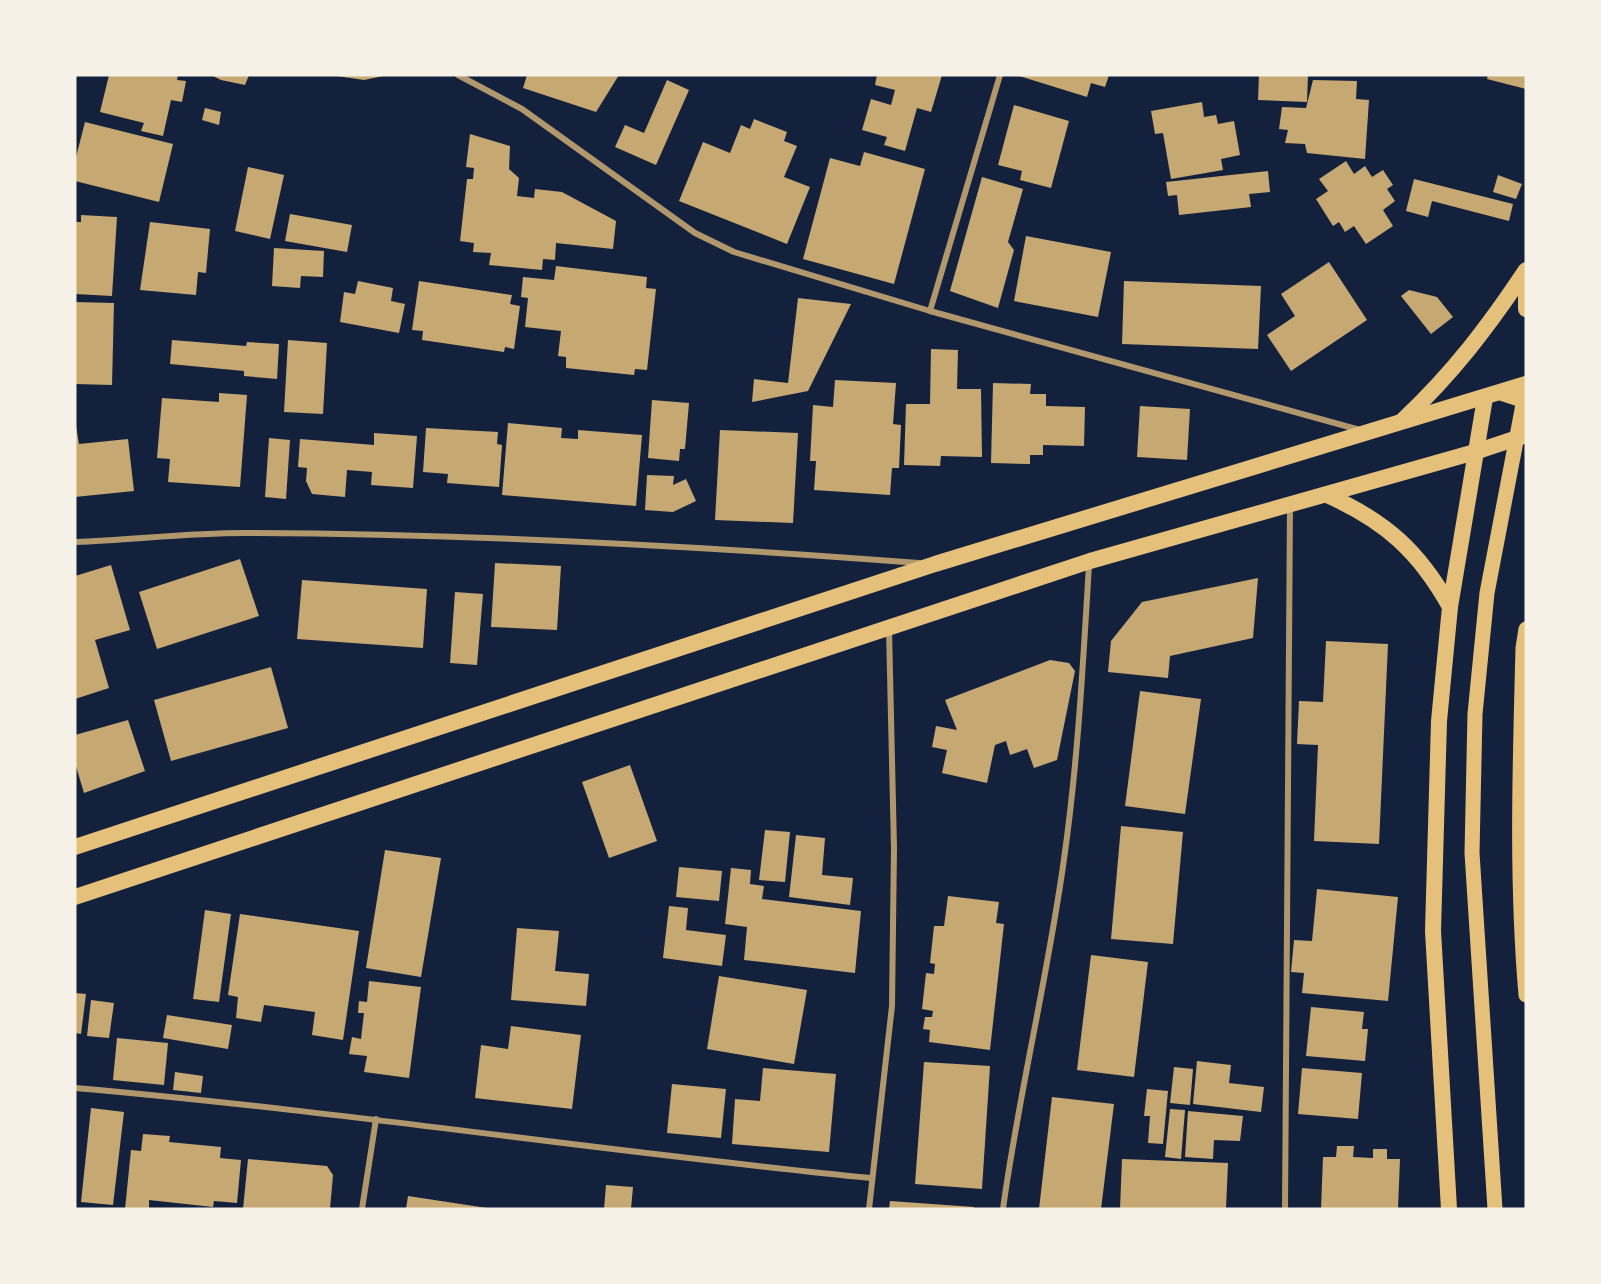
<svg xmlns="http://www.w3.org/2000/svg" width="1601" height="1284" viewBox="0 0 1601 1284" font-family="Mulish,sans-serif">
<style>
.building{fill:#c6a872}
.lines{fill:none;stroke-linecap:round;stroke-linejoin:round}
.minor{stroke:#b1986c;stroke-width:6}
.primary{stroke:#e5c07b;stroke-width:15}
.trunk{stroke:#e5c07b;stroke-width:16}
</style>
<rect width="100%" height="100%" fill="#14213d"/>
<g class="building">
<polygon points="109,75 178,75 177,80 186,81 182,102 171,100 163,136 141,131 144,123 100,112"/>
<polygon points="211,75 249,75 245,85 221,80"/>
<polygon points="330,75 383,75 383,76 364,80"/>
<polygon points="527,75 619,75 596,112 523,88"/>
<polygon points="877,75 942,75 931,112 917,108 905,151 884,145 887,137 862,130 871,99 891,105 895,90 875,85"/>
<polygon points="1016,75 1109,75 1105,87 1091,83 1087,97"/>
<polygon points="1259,75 1308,75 1307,102 1258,100"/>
<polygon points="1488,75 1526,75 1526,89 1487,79"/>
<polygon points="667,80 689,90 656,165 615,147 625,125 644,133"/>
<polygon points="1313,80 1357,81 1356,99 1369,100 1365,159 1307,153 1305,144 1285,143 1288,130 1279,129 1282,107 1306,108"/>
<polygon points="1202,102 1204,117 1216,115 1218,124 1234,121 1240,155 1221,159 1223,170 1171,179 1163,133 1155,134 1151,111"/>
<polygon points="1014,105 1069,121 1051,188 1020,180 1022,171 998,165"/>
<polygon points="205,108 221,112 219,125 202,120"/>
<polygon points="754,119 787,132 784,141 797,146 784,177 810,187 787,244 679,201 703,142 730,153 741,125 750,129"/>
<polygon points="85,122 173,144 159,202 75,181 75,161"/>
<polygon points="470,134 510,146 509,169 519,178 517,196 534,198 535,189 562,192 616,221 613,249 556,243 555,260 543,259 542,270 489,265 491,253 473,252 474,243 460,241 467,179 473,179 474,168 466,167"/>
<polygon points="864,152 925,169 894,284 803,259 830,158 860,166"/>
<polygon points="1346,161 1354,174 1365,166 1372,177 1383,170 1393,185 1387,189 1395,201 1383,210 1393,226 1366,244 1354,226 1345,232 1339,222 1333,226 1316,199 1328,191 1319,179"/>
<polygon points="248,167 284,175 270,239 235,231"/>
<polygon points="1268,171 1270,192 1249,194 1251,207 1179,215 1177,195 1168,196 1166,182"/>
<polygon points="1498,175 1522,184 1516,199 1493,192"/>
<polygon points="982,177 1023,189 1008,242 1014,250 998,308 950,291"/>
<polygon points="1414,179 1513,204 1509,221 1432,201 1428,217 1406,211"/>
<polygon points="290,214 352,225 347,252 285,241"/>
<polygon points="81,215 117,217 112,296 75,294 75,222 81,222"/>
<polygon points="150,222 210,229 206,273 198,272 196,295 140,290"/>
<polygon points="1026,236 1111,252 1098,317 1014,301"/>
<polygon points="274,248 324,251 323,277 301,276 300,288 272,286"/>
<polygon points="1329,262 1367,320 1291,371 1267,335 1295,316 1281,294"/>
<polygon points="556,266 647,277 646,288 656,289 647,370 635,369 634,375 566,368 566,357 558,356 561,331 525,327 528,298 521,297 523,277 554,280"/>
<polygon points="358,281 393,288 391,301 405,304 399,333 340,322 344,292 355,294"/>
<polygon points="419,281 512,295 510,304 520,306 514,349 505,347 504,352 422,340 423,331 412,330"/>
<polygon points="1124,281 1261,286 1258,349 1122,344"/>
<polygon points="1409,290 1437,297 1453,317 1431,334 1401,296"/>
<polygon points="798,298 851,304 808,391 752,402 754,379 788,383"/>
<polygon points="75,302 114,303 112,385 75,384"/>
<polygon points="172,340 246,346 247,342 279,344 277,379 244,376 244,371 170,364"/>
<polygon points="288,340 327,343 323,414 284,412"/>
<polygon points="931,349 958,350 957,389 981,389 982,457 941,456 940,466 904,465 906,404 930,404"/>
<polygon points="835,380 896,383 893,424 901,425 899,468 892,468 890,495 814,490 816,461 810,461 813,405 833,407"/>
<polygon points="993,383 1031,384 1030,394 1046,394 1046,406 1085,407 1084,446 1043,445 1043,455 1030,455 1030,464 991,463"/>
<polygon points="219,393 247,395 240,487 168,482 170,459 157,458 162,398 219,402"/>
<polygon points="652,400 689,403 685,449 680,449 679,461 648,458"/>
<polygon points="1140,406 1190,409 1187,460 1137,457"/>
<polygon points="75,420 79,444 128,439 134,491 75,497"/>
<polygon points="508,423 562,428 561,438 578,439 578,430 642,435 636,506 502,495"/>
<polygon points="426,428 498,432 497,444 502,445 499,487 447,483 448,474 423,472"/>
<polygon points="720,430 798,433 793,523 715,520"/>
<polygon points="374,433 417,436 413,488 371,485 372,472 347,470 345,497 312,494 306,481 307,468 298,467 300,439 374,445"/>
<polygon points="269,438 290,440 286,499 265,497"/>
<polygon points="647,475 674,476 673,485 686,479 696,501 673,512 645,510"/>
<polygon points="240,559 259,616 157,649 139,592"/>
<polygon points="495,563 561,566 557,630 491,627"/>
<polygon points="111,565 130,630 95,640 109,688 75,699 75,576"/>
<polygon points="1258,578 1253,638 1170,656 1168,678 1108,672 1111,641 1142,602"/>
<polygon points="302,580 427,589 423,648 297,639"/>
<polygon points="455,592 483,594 477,665 450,663"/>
<polygon points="1326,641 1388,644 1379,844 1314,841 1318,745 1297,744 1299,701 1323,702"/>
<polygon points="1050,660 1069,663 1075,671 1057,760 1034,768 1027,749 1010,755 1006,741 995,745 987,783 942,773 947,750 932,747 936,726 957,730 945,700"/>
<polygon points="271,667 288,728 171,761 154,700"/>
<polygon points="1140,691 1201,699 1185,814 1125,806"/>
<polygon points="128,720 145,771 84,793 75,763 75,735"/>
<polygon points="630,765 657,841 609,858 582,782"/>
<polygon points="1121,826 1183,832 1173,944 1111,939"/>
<polygon points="765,830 790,832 785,882 759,880"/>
<polygon points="796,835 825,838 822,875 853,878 850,905 789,897"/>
<polygon points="385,850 441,858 421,977 366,968"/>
<polygon points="679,867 722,871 719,901 676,897"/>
<polygon points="731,868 751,870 750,884 764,886 762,899 861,911 855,973 744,960 747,927 725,924"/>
<polygon points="1317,889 1398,897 1388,1001 1302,993 1304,973 1291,972 1294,940 1312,941"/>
<polygon points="948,896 999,902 996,923 1004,924 990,1050 929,1042 930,1030 923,1029 925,1017 932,1017 933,1011 922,1009 926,973 934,974 935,964 930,963 934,926 944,926"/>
<polygon points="669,906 688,908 686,930 726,935 722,966 663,958"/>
<polygon points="205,910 231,914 219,1002 193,999"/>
<polygon points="240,914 359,931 343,1040 312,1035 315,1012 264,1005 261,1022 236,1018 238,997 228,995"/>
<polygon points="517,928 559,931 555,971 589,974 586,1006 511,1000"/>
<polygon points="1091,955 1148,962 1134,1077 1077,1070"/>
<polygon points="719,976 807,990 794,1064 707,1049"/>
<polygon points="369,981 421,987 409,1078 364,1072 367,1056 349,1054 352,1037 361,1039 364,1013 358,1013 359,1001 367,1002"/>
<polygon points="75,993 86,994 81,1034 75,1033"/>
<polygon points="91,1000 114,1003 109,1038 87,1036"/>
<polygon points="1311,1007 1364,1012 1362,1029 1368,1029 1365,1061 1306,1056"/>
<polygon points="167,1015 232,1025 228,1049 163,1038"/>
<polygon points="511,1026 581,1035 572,1109 475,1098 481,1045 508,1049"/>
<polygon points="117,1038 168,1043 164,1085 113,1080"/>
<polygon points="1197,1061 1231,1065 1229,1083 1264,1087 1261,1112 1193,1104"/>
<polygon points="924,1062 990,1066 982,1189 915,1184"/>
<polygon points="1174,1067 1193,1069 1190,1105 1170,1103"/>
<polygon points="763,1068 836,1074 829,1152 732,1144 735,1099 760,1101"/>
<polygon points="1302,1068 1362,1073 1358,1119 1298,1114"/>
<polygon points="175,1072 203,1076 201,1093 173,1090"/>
<polygon points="672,1084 726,1089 721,1138 667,1133"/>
<polygon points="1147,1089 1168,1091 1163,1144 1148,1143 1150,1116 1144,1116"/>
<polygon points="1052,1097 1114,1104 1101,1209 1039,1209"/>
<polygon points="91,1108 124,1112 113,1205 81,1202"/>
<polygon points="1170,1109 1185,1110 1181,1159 1165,1157"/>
<polygon points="1188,1111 1243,1116 1240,1141 1214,1140 1213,1159 1185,1157"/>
<polygon points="143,1134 170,1136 169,1142 221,1147 220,1158 241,1160 237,1203 214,1201 213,1207 149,1200 149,1209 125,1209 131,1150 141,1151"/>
<polygon points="1337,1146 1354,1146 1353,1157 1373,1158 1373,1149 1387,1149 1387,1159 1400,1159 1398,1209 1321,1209 1323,1157 1336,1157"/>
<polygon points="248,1159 327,1166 333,1175 330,1209 243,1209"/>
<polygon points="1122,1159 1228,1163 1226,1209 1120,1209"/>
<polygon points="606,1185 633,1187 631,1209 604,1209"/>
<polygon points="408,1196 487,1208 487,1209 406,1209"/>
<polygon points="890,1201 974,1207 973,1209 889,1209"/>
</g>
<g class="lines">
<g class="minor">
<polyline points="458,75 522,109 695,233 734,252 930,311 1360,430"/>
<polyline points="930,311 1000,75"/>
<path d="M 75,542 C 134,540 193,532 252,533 C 474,534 698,546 919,563"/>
<path d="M 75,1088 C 341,1111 605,1152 871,1178"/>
<polyline points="362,1209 376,1119"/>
<polyline points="869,1209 892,1006 894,848 889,629"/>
<path d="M 1003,1209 C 1019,1092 1048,976 1064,859 C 1078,761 1083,663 1089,565"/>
<polyline points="1285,1209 1290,505"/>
</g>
<g class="primary">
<path d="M 1526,629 L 1523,648 C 1520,764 1516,880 1526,995"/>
<polyline points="1495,1209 1472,853 1475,714 1487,593 1526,389"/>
</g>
<g class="trunk">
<polyline points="1526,291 1526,309"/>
<polyline points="1502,393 1526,401"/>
<path d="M 1403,420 C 1453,373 1488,327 1526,270"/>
<path d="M 1327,495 C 1385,521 1419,551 1450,607"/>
<polyline points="75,847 935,564 1526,384"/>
<polyline points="75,897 1090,561 1475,452 1526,435"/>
<polyline points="1449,1209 1433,931 1439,721 1450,607 1485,398"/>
</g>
</g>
<rect width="1601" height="1284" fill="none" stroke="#f6f1e7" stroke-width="153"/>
</svg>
